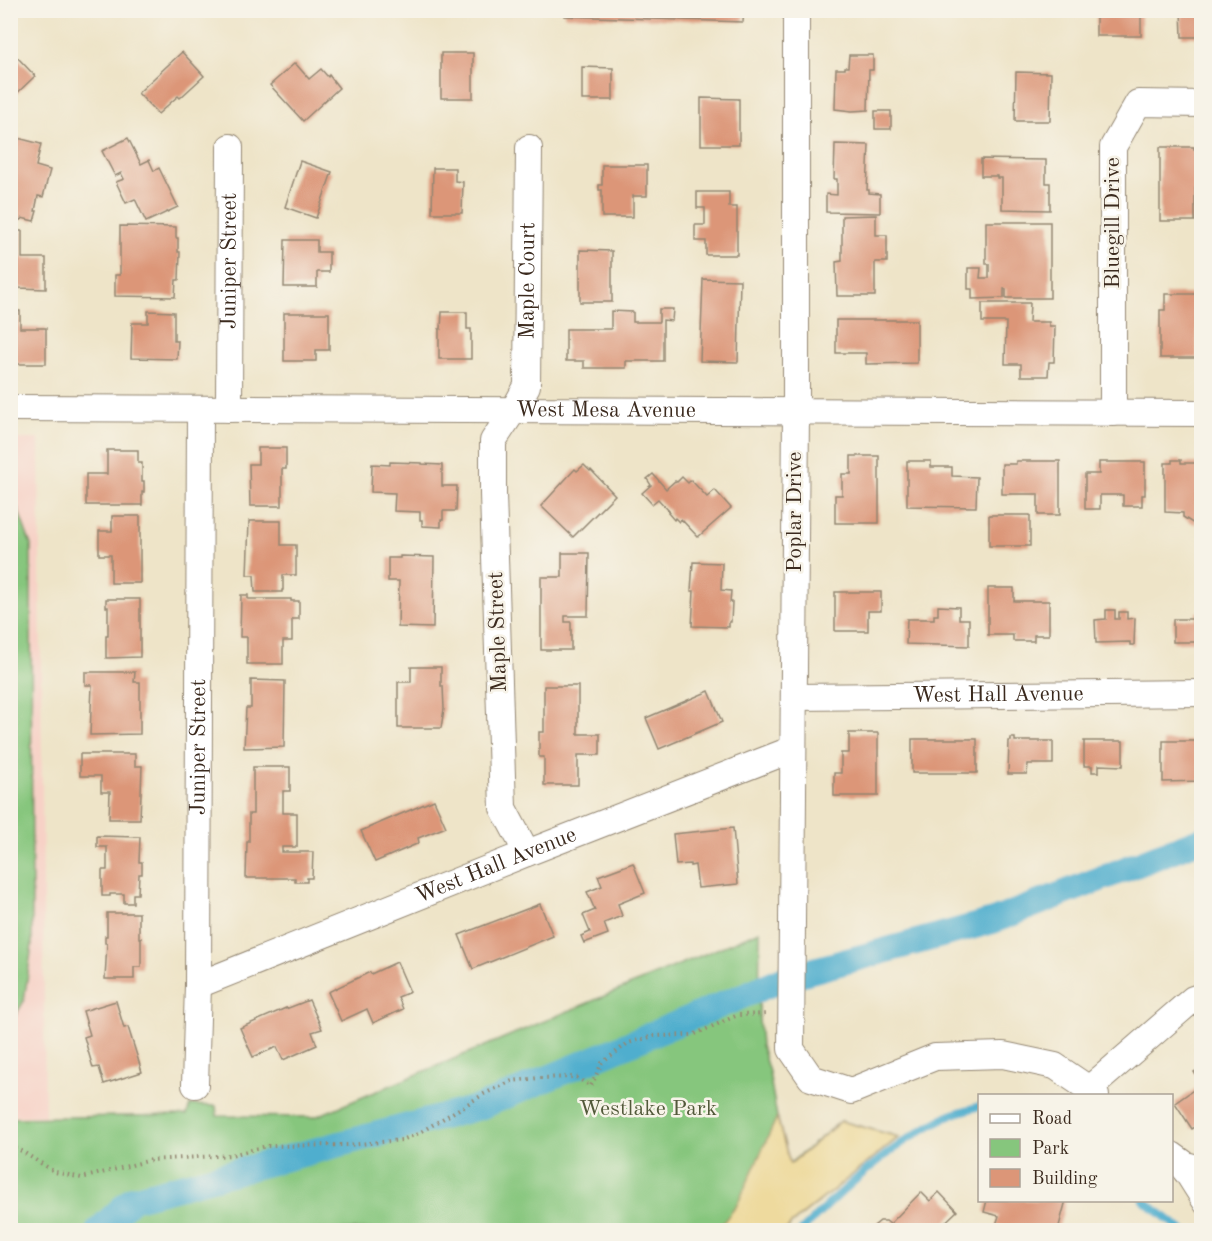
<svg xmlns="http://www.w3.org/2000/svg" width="1212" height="1241" viewBox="0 0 1212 1241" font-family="'Old Standard TT',serif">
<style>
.built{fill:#f7d1c6}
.green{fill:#86c67d;stroke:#60784e;stroke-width:1.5}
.sand{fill:#eeda9e;stroke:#94825e;stroke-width:1.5}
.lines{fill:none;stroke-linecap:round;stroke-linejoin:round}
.stream{stroke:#50aece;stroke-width:8}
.canal{stroke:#50aece;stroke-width:26}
.building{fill:#dc9678}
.lane-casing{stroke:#948773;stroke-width:16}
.street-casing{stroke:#948773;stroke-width:28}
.path{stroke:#948773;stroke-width:4;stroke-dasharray:1.5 4.5;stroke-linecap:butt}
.lane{stroke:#fff;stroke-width:14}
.street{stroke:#fff;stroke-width:26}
.labels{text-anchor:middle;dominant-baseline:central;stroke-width:5;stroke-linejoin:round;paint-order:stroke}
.street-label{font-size:22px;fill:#3b2a1e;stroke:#f7f3e8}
.park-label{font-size:22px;fill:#52593a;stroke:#f7f3e8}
</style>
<rect width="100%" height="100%" fill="#f7f3e8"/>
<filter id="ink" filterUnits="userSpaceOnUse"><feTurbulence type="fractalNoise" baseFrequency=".0167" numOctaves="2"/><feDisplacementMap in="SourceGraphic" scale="12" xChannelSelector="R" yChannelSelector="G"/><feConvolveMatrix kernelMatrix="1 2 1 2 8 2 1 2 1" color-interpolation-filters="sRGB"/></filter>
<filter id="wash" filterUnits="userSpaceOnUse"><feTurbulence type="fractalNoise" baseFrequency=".008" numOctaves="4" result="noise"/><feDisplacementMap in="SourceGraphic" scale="24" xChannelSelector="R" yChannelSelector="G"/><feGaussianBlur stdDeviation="1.35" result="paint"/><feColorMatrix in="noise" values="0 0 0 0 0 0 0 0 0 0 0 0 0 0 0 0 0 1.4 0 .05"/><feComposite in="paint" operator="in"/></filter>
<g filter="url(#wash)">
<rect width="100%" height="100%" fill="#eee4c8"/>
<polygon class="built" points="10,439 39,439 45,1116 11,1116"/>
<g class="green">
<polygon points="11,501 17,507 31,545 32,945 24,1001 11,1023"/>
<polygon points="760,931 759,1019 761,1046 769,1072 777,1117 789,1164 841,1121 899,1137 790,1225 787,1230 11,1230 10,1118 187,1115 190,1105 216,1106 217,1116 315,1117"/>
</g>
<polygon class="sand" points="777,1117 790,1164 841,1121 899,1137 790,1225 787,1230 717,1230 737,1205"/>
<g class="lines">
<g class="stream">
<polyline points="1143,1200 1182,1230"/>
<path d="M 802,1230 C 845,1188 890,1145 944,1118 C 955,1112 968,1110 980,1106"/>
</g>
<polyline class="canal" points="99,1230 132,1199 480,1107 785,978 993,921 1202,839"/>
</g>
<g id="blocks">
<g class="building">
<polygon points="564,10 744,10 743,22 564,16"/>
<rect x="1096" y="10" width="45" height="26"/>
<polygon points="1181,10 1202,10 1202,37 1182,37"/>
<polygon points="182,52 204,76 180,98 178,96 158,114 138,93"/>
<rect x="441" y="53" width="32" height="45"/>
<polygon points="849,55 873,55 873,70 869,70 868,110 852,111 835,109 836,69 845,69 845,67 848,67"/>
<polygon points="18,58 35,76 10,100 10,65"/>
<polygon points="295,63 309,79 321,69 328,77 329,75 339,88 303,121 270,85"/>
<polygon points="582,67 613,68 613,100 582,100"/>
<polygon points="1016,72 1051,73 1050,121 1015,121"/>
<polygon points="701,98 739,99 739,145 701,145"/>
<rect x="875" y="111" width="16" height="18"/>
<polygon points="10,136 41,144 36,166 50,170 43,197 38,196 35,211 37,211 34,221 22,218 21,220 10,217"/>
<polygon points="128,138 141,164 149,160 154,171 159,168 178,207 146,222 135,199 126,203 116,182 124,179 121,173 115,176 102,151"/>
<polygon points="835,144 869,145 867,190 869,190 869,193 880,194 880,213 826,212 826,194 837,195 837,179 834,179"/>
<polygon points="1160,147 1194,147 1194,149 1202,149 1202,188 1195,188 1195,221 1160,221"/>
<polygon points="981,159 1046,160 1046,183 1050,183 1050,210 1002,209 1002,178 997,178 997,176 981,176"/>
<polygon points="300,161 332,172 316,218 285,207"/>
<polygon points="602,165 647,165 647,196 633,196 633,217 602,217 602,190 599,190 599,185 602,185"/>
<polygon points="433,168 455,168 455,181 463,182 462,213 432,213"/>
<polygon points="697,192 729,192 729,207 737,207 737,255 706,255 706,241 695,241 695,225 705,225 705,208 697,208"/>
<polygon points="876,215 876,235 887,235 887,262 875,262 875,296 837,296 836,262 842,261 842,216"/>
<polygon points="986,222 1050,222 1050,298 1006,298 1006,289 1004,289 1004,298 972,299 972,289 968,289 968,268 981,268 980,278 989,278 989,264 986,264"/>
<polygon points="120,226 176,227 176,238 178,238 178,252 180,252 179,280 176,280 175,297 115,296 115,275 120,275"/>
<polygon points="10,231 22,231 22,258 46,258 46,289 18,288 18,284 10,284"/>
<polygon points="285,240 317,240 317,252 329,252 329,272 317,272 317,287 284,287"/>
<polygon points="580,250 612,251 612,302 580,302"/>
<polygon points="703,279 740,280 738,362 700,361"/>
<polygon points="1165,294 1198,294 1197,358 1160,358 1160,310 1165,310"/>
<polygon points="982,303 1030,303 1029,322 1049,322 1049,326 1055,326 1054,362 1049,362 1048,376 1021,376 1021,364 1005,364 1006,322 982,322"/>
<polygon points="659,309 673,309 672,321 663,320 663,361 626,361 626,368 584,368 584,361 566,361 566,329 611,329 611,311 633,312 633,322 659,322"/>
<polygon points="10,311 20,311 20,328 46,328 46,364 17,364 17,360 10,360"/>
<polygon points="148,311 174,312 174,341 178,341 177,359 131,358 132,323 148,323"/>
<polygon points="442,312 467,312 467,329 471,329 471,359 439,359 439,329 441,329"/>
<polygon points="284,313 329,313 329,350 316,350 316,361 284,361"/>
<polygon points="836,320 917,320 917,363 866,364 866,353 836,353"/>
<polygon points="258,448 286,448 286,469 282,469 282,506 250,506 249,464 258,464"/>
<polygon points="107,450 138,450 138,463 142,463 142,481 144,481 144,492 142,492 142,505 86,505 86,474 107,474"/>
<polygon points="851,456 879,456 879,523 835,523 835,495 842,495 842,474 851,474"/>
<polygon points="1172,460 1181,460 1181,463 1200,463 1202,483 1200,483 1200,500 1197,500 1196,524 1194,524 1183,517 1183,513 1165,512 1165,463 1172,463"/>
<polygon points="907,461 931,461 931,467 952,467 952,476 977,477 976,507 907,506"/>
<polygon points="1016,461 1060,461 1060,515 1038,515 1038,494 1002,494 1002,464 1016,464"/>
<polygon points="390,462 422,463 422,464 442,465 442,486 457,486 456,511 443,511 443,520 441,520 441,527 422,526 422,520 420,520 420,512 394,511 395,493 371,492 372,464 390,465"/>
<polygon points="1099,462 1145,462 1145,495 1142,495 1142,506 1123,506 1123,495 1100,495 1100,509 1085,509 1085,474 1099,474"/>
<polygon points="584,465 590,471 591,470 615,495 573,537 541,506 575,469 577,471"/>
<polygon points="653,474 666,489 675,481 677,482 682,477 688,483 691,480 707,497 715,490 731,508 698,537 681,519 679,522 675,518 674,520 668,513 670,512 658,499 652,504 642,493 651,485 647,479"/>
<rect x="989" y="515" width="41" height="31"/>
<polygon points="112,516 140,516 140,583 111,583 111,555 99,555 99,531 112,531"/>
<polygon points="249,521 281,521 281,545 296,545 296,575 283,575 283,590 282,590 282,592 255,592 254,575 247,575"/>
<polygon points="562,553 589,553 588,616 565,616 565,622 571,622 571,650 541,650 541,577 562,577"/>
<polygon points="400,556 434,557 433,628 398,627 399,581 388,581 388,558 400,558"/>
<polygon points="693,562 722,563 721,590 731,591 730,602 732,602 731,622 729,622 729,627 692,626 694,591 691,591"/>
<polygon points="988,588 1014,588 1014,601 1049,601 1049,635 1034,635 1034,641 1013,641 1013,635 988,635"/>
<polygon points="835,592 881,592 881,611 868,611 868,631 835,631"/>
<polygon points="241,595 248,595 248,599 291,599 291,601 299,601 299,619 292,619 292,641 283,641 283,664 247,664 247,637 240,637"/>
<polygon points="106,599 140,599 140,657 106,658 106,636 108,636 108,607 106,607"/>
<polygon points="938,606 959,607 959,619 969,619 969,646 906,644 907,619 934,619 934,615 938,615"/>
<polygon points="1106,610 1115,610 1115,619 1119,619 1119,612 1127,612 1127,619 1135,618 1134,645 1130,645 1130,642 1096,643 1095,620 1106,619"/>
<polygon points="1196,612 1202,612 1202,642 1173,642 1173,619 1196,619"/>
<polygon points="411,667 441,667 441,686 443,686 444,709 441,728 398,728 398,682 411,682"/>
<polygon points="85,672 135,672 134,682 140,682 140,734 90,735 92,685 85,685"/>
<polygon points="251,680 285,681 284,747 244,748 246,708 251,708"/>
<polygon points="544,686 578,686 578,734 600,734 600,755 578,755 578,785 544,785 544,757 539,757 539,732 544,732"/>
<polygon points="709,691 722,722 659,749 646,718"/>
<polygon points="849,733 878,733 878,796 834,796 834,773 841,773 841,753 849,753"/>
<polygon points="1011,738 1015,738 1015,741 1053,741 1053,764 1028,764 1027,774 1008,774 1009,741 1011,741"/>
<rect x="912" y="739" width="65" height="34"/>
<polygon points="1084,741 1123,741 1123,766 1099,765 1099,772 1092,772 1092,766 1084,766"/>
<polygon points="1163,741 1202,741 1202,781 1163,782"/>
<polygon points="80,754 135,754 135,766 142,766 140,819 109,819 110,792 101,792 101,776 80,776"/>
<polygon points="253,767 290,767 290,791 283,791 283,813 297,813 297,847 282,847 282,852 313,852 312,878 307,878 307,882 295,882 295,878 246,878 247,842 249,842 249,814 253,814"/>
<polygon points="434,800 446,827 418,838 419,843 375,862 361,831"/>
<polygon points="733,828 738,884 698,888 695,865 690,866 690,864 676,865 673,834"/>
<polygon points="97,836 140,837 139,862 142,862 142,874 139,874 138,894 133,894 133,903 124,903 124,894 110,894 110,896 102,896 102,870 107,870 107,847 97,847"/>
<polygon points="633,863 645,893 618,904 622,916 604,923 608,934 584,943 581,936 590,932 583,915 595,910 587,892 602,886 598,876"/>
<polygon points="540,904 553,936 473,969 459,935"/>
<polygon points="107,913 139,913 139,938 141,938 141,967 134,967 134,979 105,979 107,943 105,943 105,936 107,936"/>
<polygon points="397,962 410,992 398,997 403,1009 373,1023 367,1009 341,1021 328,992 370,972 371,974"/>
<polygon points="309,1000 322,1029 312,1032 317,1045 283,1060 277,1047 253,1057 240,1028 286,1008 286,1009"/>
<polygon points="116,1001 124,1028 128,1027 142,1072 104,1084 99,1067 93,1068 84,1037 90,1035 83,1011"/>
<polygon points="1202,1067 1202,1085 1194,1072"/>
<polygon points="1199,1086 1202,1090 1202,1123 1192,1129 1175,1103"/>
<polygon points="921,1192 930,1201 939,1192 957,1211 937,1230 872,1230 874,1226 880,1221 886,1221 890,1224"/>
<polygon points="987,1200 1066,1200 1058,1230 1016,1230 996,1225 999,1216 984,1212"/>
</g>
</g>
</g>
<g filter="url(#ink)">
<use href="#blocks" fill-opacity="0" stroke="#948773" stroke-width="1.5"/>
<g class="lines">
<g class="lane-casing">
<polyline id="lane" points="1172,1164 1183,1177 1202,1207"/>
</g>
<g class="street-casing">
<g id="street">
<polyline points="796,10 796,412 791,1049 811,1078 851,1091 935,1057 1003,1055 1055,1066 1089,1089 1096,1096"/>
<path id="s1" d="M 10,408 L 1202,413"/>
<path id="s2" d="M 229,409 L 230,147"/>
<polyline points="1113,413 1113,147 1138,103 1202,104"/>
<path id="s3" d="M 794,697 L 1202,693"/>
<path id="s4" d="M 527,853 L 503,808 L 493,494 L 493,441 L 513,411 L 527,386 L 529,148"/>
<path id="s5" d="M 198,985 L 527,853 L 793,749"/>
<path id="s6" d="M 195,1085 L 198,985 L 200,409"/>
<polyline points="1089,1089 1193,999 1202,996"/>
<polyline points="1172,1155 1186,1165 1202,1169"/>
</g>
</g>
<polyline class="path" points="10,1144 55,1172 82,1178 151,1160 231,1155 267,1146 349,1145 402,1140 419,1133 484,1094 512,1081 538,1078 576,1077 591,1086 602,1063 628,1043 654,1036 693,1035 738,1015 769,1014"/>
<use href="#lane" class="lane"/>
<use href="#street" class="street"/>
</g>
</g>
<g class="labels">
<g class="street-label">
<text transform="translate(1113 223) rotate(-90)">Bluegill Drive</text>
<text stroke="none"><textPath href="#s2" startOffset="148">Juniper Street</textPath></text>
<text stroke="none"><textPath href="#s4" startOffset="588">Maple Court</textPath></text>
<text stroke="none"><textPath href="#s1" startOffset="596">West Mesa Avenue</textPath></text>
<text transform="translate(795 512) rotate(-90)">Poplar Drive</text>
<text transform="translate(498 632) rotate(-92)">Maple Street</text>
<text stroke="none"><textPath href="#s3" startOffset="204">West Hall Avenue</textPath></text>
<text stroke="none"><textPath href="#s6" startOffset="338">Juniper Street</textPath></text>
<text stroke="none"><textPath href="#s5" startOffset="321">West Hall Avenue</textPath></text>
</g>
<g class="park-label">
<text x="648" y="1109">Westlake Park</text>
</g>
</g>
<rect width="1212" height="1241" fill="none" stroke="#f7f3e8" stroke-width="36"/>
<rect x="978" y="1094" width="195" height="108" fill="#f7f3e8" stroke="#aca397" stroke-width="1.5"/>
<rect x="990" y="1114" width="30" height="9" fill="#ffffff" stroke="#aca397" stroke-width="1.5"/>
<text x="1032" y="1124" font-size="18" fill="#3b2a1e">Road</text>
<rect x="990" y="1139" width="30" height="18" fill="#86c67d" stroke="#aca397" stroke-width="1.5"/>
<text x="1032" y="1154" font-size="18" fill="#3b2a1e">Park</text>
<rect x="990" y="1169" width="30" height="18" fill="#dc9678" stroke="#aca397" stroke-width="1.5"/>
<text x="1032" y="1184" font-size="18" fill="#3b2a1e">Building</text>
</svg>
